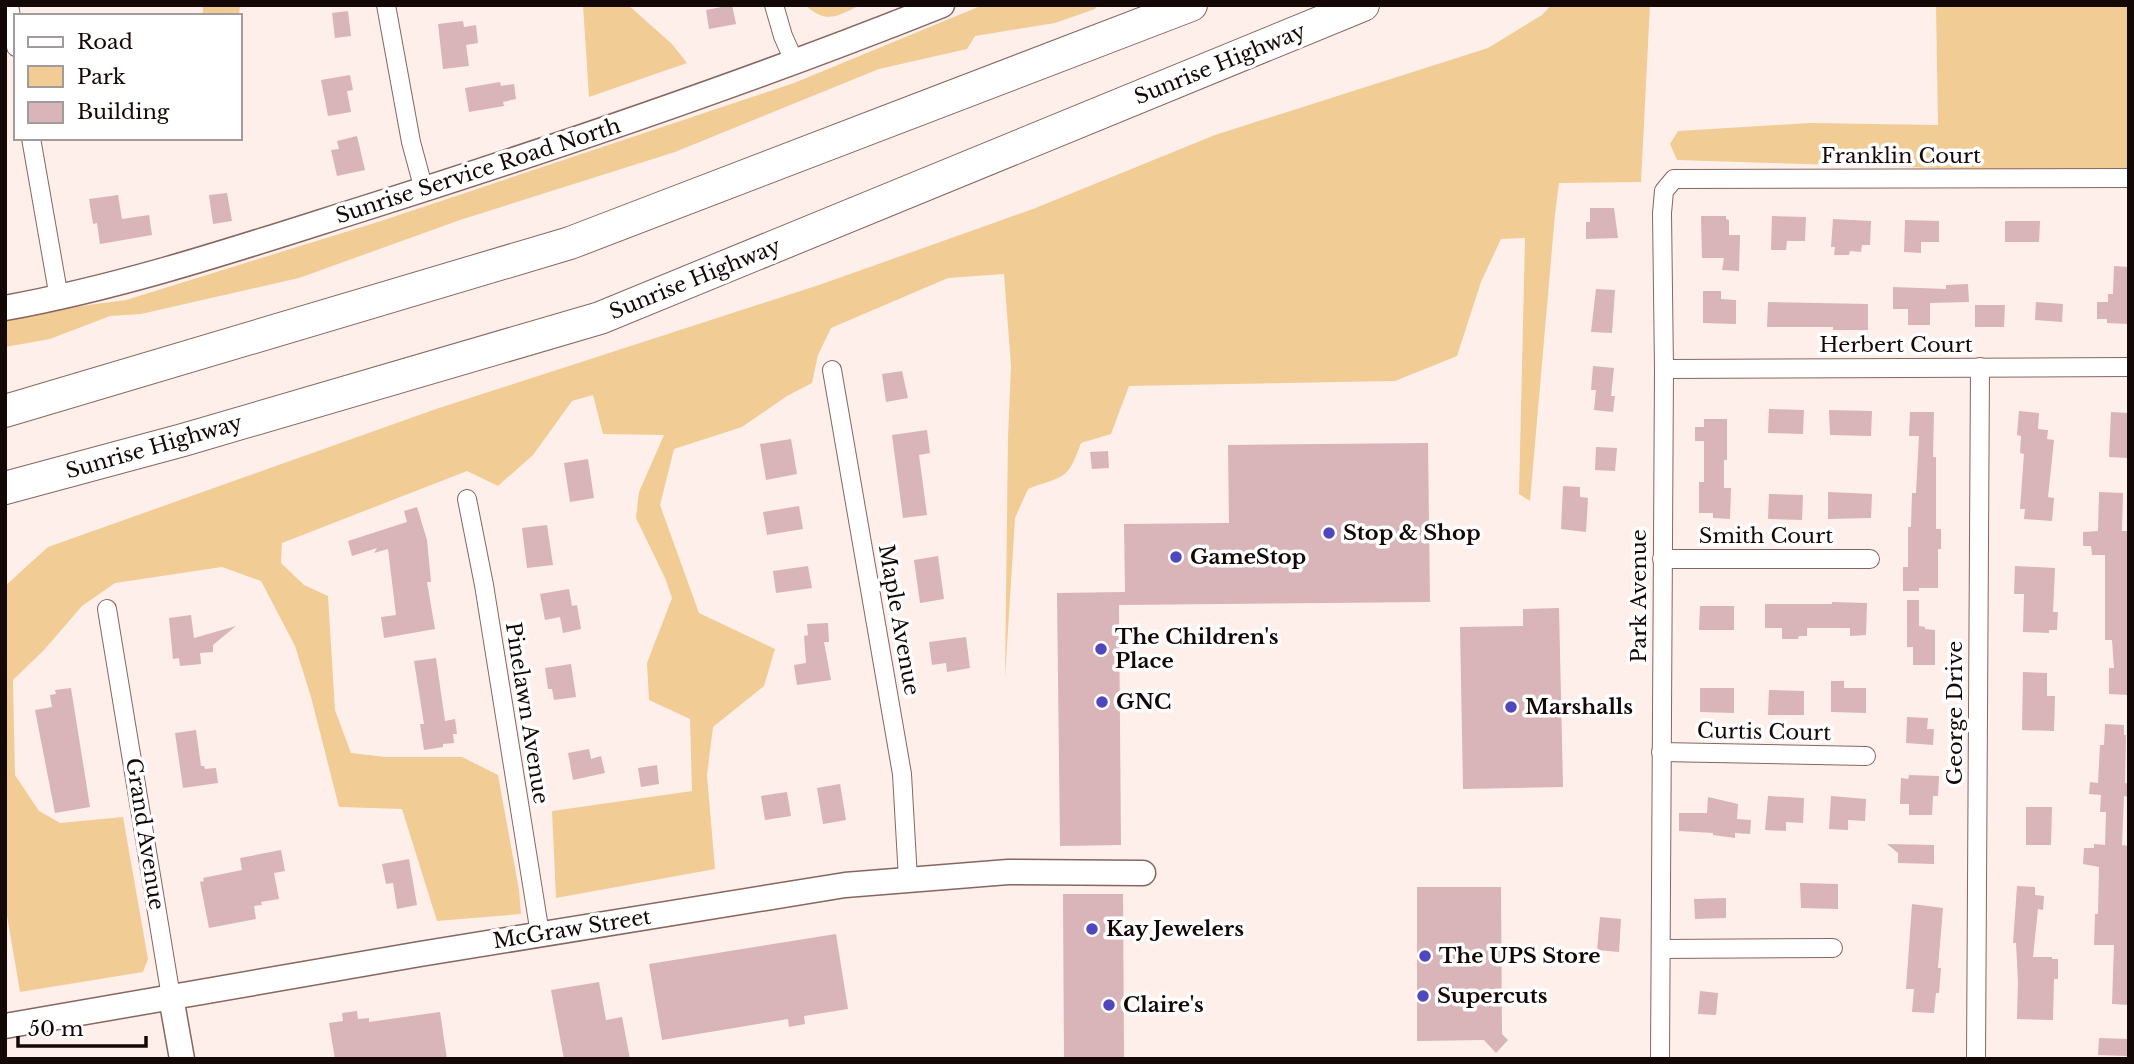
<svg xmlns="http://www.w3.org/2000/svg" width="2134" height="1064" viewBox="0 0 2134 1064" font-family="'Libre Baskerville',serif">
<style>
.green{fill:#f1cd95}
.building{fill:#d9b4b8}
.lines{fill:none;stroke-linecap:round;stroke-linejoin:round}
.street-casing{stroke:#87665f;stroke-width:20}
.secondary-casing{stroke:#87665f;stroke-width:27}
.highway-casing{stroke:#87665f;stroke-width:34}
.street{stroke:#fff;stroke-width:18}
.secondary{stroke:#fff;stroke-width:24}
.highway{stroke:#fff;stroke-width:32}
.poi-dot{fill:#5046bd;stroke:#fff;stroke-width:2.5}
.labels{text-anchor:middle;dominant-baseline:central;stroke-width:7;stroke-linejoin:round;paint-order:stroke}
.street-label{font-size:21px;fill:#140806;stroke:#fff}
.poi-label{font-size:21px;font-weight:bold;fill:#140806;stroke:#fff;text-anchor:start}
</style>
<rect width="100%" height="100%" fill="#feefeb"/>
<g class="green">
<polygon points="203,5 240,5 239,16 203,16"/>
<polygon points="583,5 628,5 672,44 687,63 589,97"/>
<path d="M 805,5 L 861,5 C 836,16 828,25 805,5 Z"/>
<polygon points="983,5 1098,5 1095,9 1055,23 975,36 967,49 879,69 675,152 460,220 299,278 141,314 110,316 50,339 5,347 5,316 126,300 381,221 794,83"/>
<path d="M 1551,5 L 1650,5 L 1641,182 L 1559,183 L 1555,214 L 1530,501 L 1519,494 L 1525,238 L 1501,239 L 1481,282 L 1457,356 L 1395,381 L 1129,386 L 1111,434 L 1081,443 C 1067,482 1064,475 1028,489 L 1015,518 L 1005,678 L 1008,437 L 1011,366 L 1004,274 L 948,278 L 831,328 L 818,355 L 812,383 L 787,396 L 742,427 L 674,449 L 660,505 L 699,613 L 775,649 L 764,686 L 713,727 L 707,775 L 715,869 L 556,898 L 552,811 L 692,791 L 690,719 L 649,700 L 647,663 L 672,598 L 665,578 L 636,518 L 639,492 L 664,435 L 603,434 L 593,395 L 572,401 L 533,455 L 498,486 L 467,471 L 282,543 L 281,563 L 304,585 L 328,596 L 335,710 L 351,753 L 386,757 L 462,757 L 498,775 L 519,890 L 521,914 L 437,921 L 402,809 L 339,807 L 311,697 L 295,646 L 261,581 L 222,567 L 115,583 L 82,606 L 44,650 L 13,680 L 15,775 L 39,811 L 60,823 L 123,817 L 148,959 L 143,972 L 20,992 L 5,904 L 5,586 L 48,547 L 436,409 L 822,284 L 1033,209 L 1215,135 L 1488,48 L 1542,15 Z"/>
<polygon points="1936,5 2129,5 2129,174 1677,160 1670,144 1678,131 1810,123 1938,125"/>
</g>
<g class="building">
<polygon points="732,5 736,24 709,29 706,10"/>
<polygon points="348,11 351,36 335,38 332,13"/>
<polygon points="463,21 464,27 476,25 478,43 466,45 469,66 443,69 438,24"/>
<polygon points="350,75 353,90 347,91 351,112 328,116 321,80"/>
<polygon points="500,82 501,86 514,84 516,99 503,102 504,106 469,112 465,88"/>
<polygon points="357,136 365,170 337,176 331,150 339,149 337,141"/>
<polygon points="227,193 232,221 213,224 209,195"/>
<polygon points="118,195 122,219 149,215 152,235 100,244 97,223 93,224 89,199"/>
<polygon points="1590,208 1614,208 1618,238 1586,239 1586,222 1590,222"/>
<polygon points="1701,216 1726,216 1726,219 1729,220 1729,235 1740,235 1739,271 1722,270 1724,258 1702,258"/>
<polygon points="1772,216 1806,217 1805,241 1787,241 1786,250 1771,250"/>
<polygon points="1833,219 1871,221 1870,245 1862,245 1861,252 1850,251 1849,255 1834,255 1835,247 1831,247"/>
<polygon points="1905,220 1939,221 1939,242 1921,242 1921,253 1904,252"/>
<polygon points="2005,221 2040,221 2039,242 2005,242"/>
<polygon points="2114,266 2129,267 2129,324 2107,323 2107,319 2097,319 2097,302 2108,302 2108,294 2113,294"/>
<polygon points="1968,284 1969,302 1930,303 1930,325 1908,325 1908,309 1893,309 1893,287 1946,289 1946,285"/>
<polygon points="1596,289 1615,290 1612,333 1591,332"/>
<polygon points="1703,291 1721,291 1721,299 1736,300 1736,324 1703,323"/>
<polygon points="1768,302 1868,304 1868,330 1833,330 1833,327 1767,327"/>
<polygon points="2036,302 2063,304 2062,322 2035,320"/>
<polygon points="1975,305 2005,305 2004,327 1975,327"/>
<polygon points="1593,366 1614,368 1611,396 1615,396 1613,412 1594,410 1596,390 1591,390"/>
<polygon points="902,371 908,398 886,402 882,374"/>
<polygon points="1769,409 1804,410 1803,434 1768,433"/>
<polygon points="1829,410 1872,411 1871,436 1830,435"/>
<polygon points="2019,411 2039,413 2038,429 2048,430 2047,439 2054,440 2048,497 2054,498 2052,521 2024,519 2025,509 2020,509 2024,454 2020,453 2021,436 2017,435"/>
<polygon points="1910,412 1934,412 1933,457 1936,457 1936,529 1941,529 1941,549 1938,549 1938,588 1919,588 1919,591 1903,591 1903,567 1908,567 1908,527 1911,527 1912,493 1916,493 1919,436 1909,436"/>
<polygon points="2111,412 2129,413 2129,458 2109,457"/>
<polygon points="1704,419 1727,419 1727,460 1724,460 1724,488 1731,488 1730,519 1713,518 1713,513 1699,513 1699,482 1704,482 1704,441 1695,441 1695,427 1704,427"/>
<polygon points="927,430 930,453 919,455 927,515 903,518 892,435"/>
<polygon points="791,439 797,474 766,480 760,444"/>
<polygon points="1428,443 1430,602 1119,605 1121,845 1060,846 1057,593 1125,592 1124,524 1229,523 1228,445"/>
<polygon points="1596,447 1617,448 1615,471 1595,470"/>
<polygon points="1108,451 1109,468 1092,469 1090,452"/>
<polygon points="588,459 594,498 570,502 564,463"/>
<polygon points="1563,486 1580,487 1580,497 1588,498 1586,532 1561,529"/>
<polygon points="1828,492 1872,494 1871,518 1828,519"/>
<polygon points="2099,492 2123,493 2122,531 2129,531 2129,695 2109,694 2109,668 2114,668 2112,640 2105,640 2105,555 2092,555 2091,546 2083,546 2083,532 2098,531"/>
<polygon points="1769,494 1803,495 1802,520 1768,519"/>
<polygon points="799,506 803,529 767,535 763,512"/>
<polygon points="417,507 427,540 431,582 427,582 435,629 384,638 381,617 396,615 388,549 374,553 377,548 352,556 348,541 407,522 404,511"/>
<polygon points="547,525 553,565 527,568 522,528"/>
<polygon points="938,556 944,599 920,603 914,560"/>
<polygon points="808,566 812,588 776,593 773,571"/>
<polygon points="2015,566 2055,568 2053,612 2058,612 2057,630 2049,630 2049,633 2023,632 2024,594 2014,594"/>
<polygon points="569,589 572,606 577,605 581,629 563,633 560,617 545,620 540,594"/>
<polygon points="1907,600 1919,600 1919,626 1925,627 1925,629 1935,630 1935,665 1913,665 1913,647 1907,647"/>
<polygon points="1832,602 1867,603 1866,635 1850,636 1850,628 1807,628 1807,636 1799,636 1798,639 1782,639 1782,628 1765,628 1765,604 1832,604"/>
<polygon points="1700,606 1734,606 1734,630 1699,630"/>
<polygon points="1559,608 1563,787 1463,789 1460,627 1523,626 1523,609"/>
<polygon points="191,615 194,638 236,626 213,645 213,652 200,653 201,664 180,666 179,658 173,659 169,618"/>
<polygon points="828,623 829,642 824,642 831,680 797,685 794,665 806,663 804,636 808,635 807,624"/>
<polygon points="966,637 970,668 947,672 946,663 932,665 929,642"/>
<polygon points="436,658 445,721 455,719 457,734 453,734 454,743 443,744 443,747 424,750 420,724 424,724 414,661"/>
<polygon points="571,664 576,697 554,700 552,689 548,689 545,668"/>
<polygon points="2023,672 2047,673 2047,696 2055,696 2054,731 2022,730"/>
<polygon points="1831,681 1844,681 1844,688 1866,688 1866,713 1831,712"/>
<polygon points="71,688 90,807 55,813 35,710 52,707 50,695 56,694 55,690"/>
<polygon points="1700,688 1734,688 1734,713 1700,712"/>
<polygon points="1769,690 1804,691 1804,715 1768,715"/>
<polygon points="1907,717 1928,718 1927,729 1934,729 1933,745 1906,743"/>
<polygon points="2105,724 2124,725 2124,735 2126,735 2125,783 2129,784 2129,797 2124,796 2122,845 2129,846 2129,1005 2112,1004 2114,945 2094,945 2095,914 2098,914 2099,867 2083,864 2084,848 2094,848 2094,844 2105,845 2106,812 2100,812 2101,795 2089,794 2090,782 2098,783 2100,745 2104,745"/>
<polygon points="196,730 201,766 204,766 205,769 216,768 218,783 183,788 175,733"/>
<polygon points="589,749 591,759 601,756 605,773 573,780 568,753"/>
<polygon points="657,765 659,784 641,787 638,768"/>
<polygon points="1909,775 1939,776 1938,796 1933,796 1932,815 1909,815 1909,804 1900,804 1901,778 1908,779"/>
<polygon points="840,784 846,820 823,824 817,788"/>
<polygon points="787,792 791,816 765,820 761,796"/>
<polygon points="1768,796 1804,798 1803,823 1786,822 1786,831 1765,830"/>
<polygon points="1831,796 1866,799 1865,821 1848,820 1848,830 1829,829"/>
<polygon points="1708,797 1738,804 1737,819 1751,820 1750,834 1735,833 1735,838 1713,835 1713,833 1679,831 1679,813 1707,813"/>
<polygon points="2026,807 2052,807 2051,845 2026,845"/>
<polygon points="1887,844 1934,845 1934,864 1898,863 1898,853"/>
<polygon points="281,850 285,871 274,873 279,899 261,902 262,905 254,906 256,919 209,928 200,882 204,881 203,878 242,870 240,858"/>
<polygon points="409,859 417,905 397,909 393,883 386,884 382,864"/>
<polygon points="1800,883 1838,884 1838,909 1801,908"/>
<polygon points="2017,886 2035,887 2035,895 2044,896 2043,910 2038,909 2033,957 2052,957 2052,959 2058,959 2058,979 2054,979 2053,1020 2017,1019 2018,982 2016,943 2013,943"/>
<polygon points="1417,887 1501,887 1502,1034 1508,1040 1496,1053 1484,1040 1417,1041"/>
<polygon points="1063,894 1123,894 1124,1059 1064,1059"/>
<polygon points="1726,898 1726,918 1695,919 1694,899"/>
<polygon points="1912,904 1943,908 1938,968 1941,968 1939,993 1936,993 1934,1013 1912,1012 1914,989 1906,989"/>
<polygon points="1600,917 1621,919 1619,952 1597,950"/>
<polygon points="836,934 848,1009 804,1016 805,1024 789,1027 788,1019 662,1040 649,964"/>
<polygon points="599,982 606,1020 622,1017 630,1059 564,1059 551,990"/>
<polygon points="1700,991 1718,993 1716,1015 1698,1014"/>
<polygon points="357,1011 358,1019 369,1018 369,1022 440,1012 447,1059 335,1059 329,1023 343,1021 342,1013"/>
<polygon points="2099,1038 2129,1039 2129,1056 2098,1055"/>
</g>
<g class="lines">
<g class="street-casing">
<g id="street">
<polyline points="9,5 16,47"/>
<polyline points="386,5 411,142 424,190"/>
<polyline points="774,5 783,36 795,63"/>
<polyline points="31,138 59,298"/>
<polyline points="1664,369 2129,367"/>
<polyline points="832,370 902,774 908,879"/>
<polyline points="467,499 484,585 540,934"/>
<polyline points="1662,559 1870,559"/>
<polyline points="107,609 171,997"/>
<polyline points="1661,752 1866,756"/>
<polyline points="1661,949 1833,948"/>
<polyline points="1660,1059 1664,369 1662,213 1664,191 1674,179 2129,178"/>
<polyline points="1976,1059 1980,367"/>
</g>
</g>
<g class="secondary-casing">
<g id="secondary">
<path d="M 5,308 C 126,286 245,246 362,209 C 558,147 752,81 942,5"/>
<polyline points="171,997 182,1059"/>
<polyline points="5,1026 420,954 845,885 1008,872 1143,873"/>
</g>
</g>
<g class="highway-casing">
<g id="highway">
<polyline points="5,411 570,243 1191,5"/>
<polyline points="5,488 183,440 600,318 1363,5"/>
</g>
</g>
<use href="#street" class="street"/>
<use href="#secondary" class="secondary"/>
<use href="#highway" class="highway"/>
</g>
<g class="poi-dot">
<circle cx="1329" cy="533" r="7"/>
<circle cx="1176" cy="557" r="7"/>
<circle cx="1101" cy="649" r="7"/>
<circle cx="1102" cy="702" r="7"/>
<circle cx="1511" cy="707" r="7"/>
<circle cx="1092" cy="929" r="7"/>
<circle cx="1425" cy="956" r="7"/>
<circle cx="1423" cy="996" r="7"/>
<circle cx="1109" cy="1005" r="7"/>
</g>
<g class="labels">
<g class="street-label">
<text transform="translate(1220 64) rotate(-22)">Sunrise Highway</text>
<text x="1901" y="156">Franklin Court</text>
<text transform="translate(478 171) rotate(-18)">Sunrise Service Road North</text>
<text transform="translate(695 279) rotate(-22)">Sunrise Highway</text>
<text x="1896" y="345">Herbert Court</text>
<text transform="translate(154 447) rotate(-16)">Sunrise Highway</text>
<text x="1766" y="536">Smith Court</text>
<text transform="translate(1639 596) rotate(-90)">Park Avenue</text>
<text transform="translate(899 620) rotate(80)">Maple Avenue</text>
<text transform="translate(527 713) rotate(81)">Pinelawn Avenue</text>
<text transform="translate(1955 713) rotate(-90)">George Drive</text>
<text transform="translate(1764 732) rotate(1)">Curtis Court</text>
<text transform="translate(145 834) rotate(81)">Grand Avenue</text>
<text transform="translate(572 929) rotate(-9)">McGraw Street</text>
</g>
<g class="poi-label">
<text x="1343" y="533">Stop &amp; Shop</text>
<text x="1190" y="557">GameStop</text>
<text x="1115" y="637">The Children's<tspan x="1115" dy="24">Place</tspan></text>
<text x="1116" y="702">GNC</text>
<text x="1525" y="707">Marshalls</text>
<text x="1106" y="929">Kay Jewelers</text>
<text x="1439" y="956">The UPS Store</text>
<text x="1437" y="996">Supercuts</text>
<text x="1123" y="1005">Claire's</text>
</g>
</g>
<rect width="2134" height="1064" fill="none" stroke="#140806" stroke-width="14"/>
<rect x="14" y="14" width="228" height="126" fill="#ffffff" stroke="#a19c9b" stroke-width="2"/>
<rect x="28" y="37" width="35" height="10" fill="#ffffff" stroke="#a19c9b" stroke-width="2"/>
<text x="77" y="49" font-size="21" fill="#140806">Road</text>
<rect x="28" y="66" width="35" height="21" fill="#f1cd95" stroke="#a19c9b" stroke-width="2"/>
<text x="77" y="84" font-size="21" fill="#140806">Park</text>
<rect x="28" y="102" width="35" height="21" fill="#d9b4b8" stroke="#a19c9b" stroke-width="2"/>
<text x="77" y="119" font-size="21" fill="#140806">Building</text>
<path d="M18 1036v10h128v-10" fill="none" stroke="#140806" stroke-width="3.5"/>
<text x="28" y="1036" font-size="21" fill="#140806" stroke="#ffffff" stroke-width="5" paint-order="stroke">50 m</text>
</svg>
